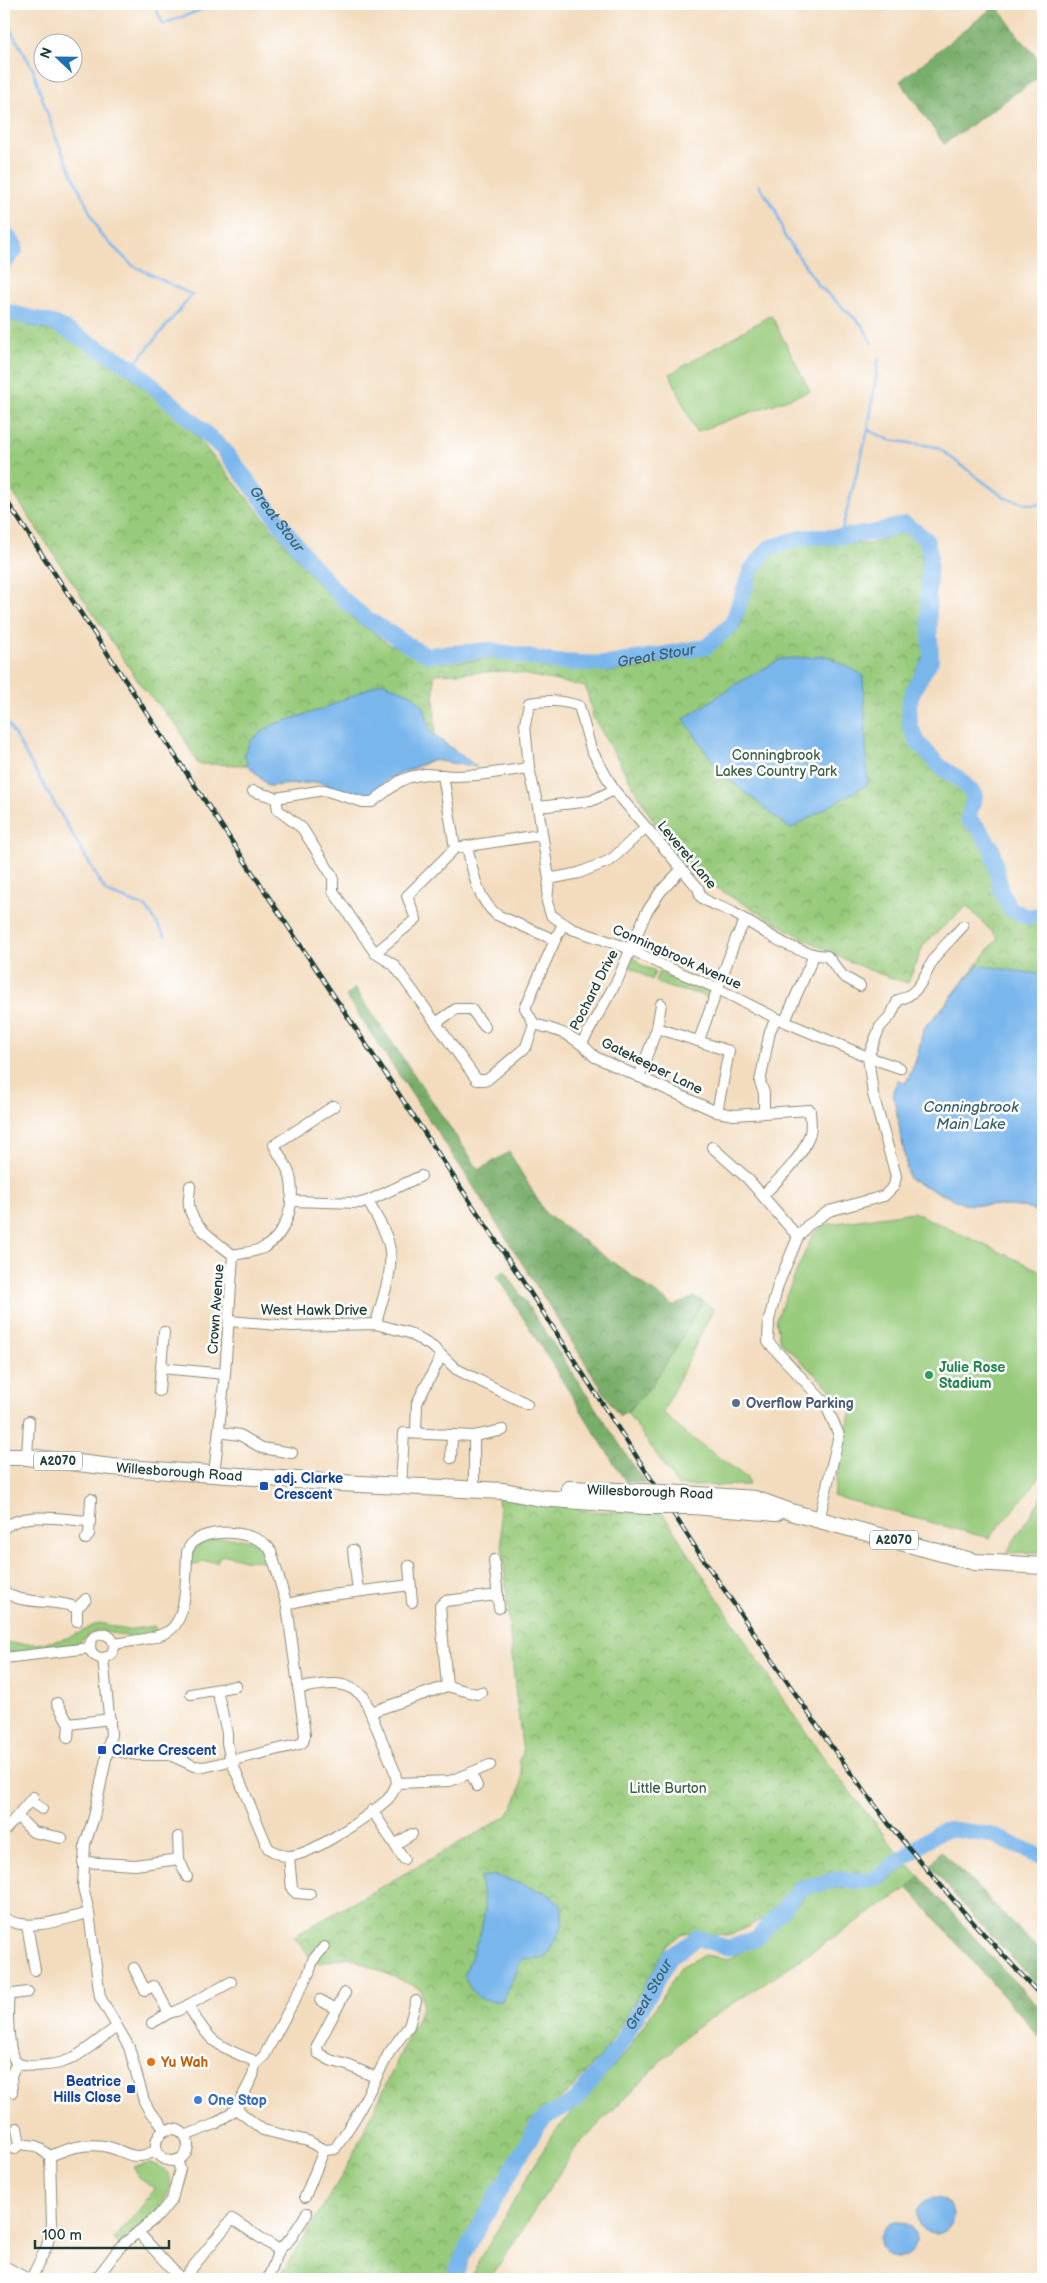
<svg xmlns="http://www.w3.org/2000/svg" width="1047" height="2283" viewBox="0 0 1047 2283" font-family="'Balsamiq Sans',sans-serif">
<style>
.grass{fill:#97ca7a;stroke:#5b8457}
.forest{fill:url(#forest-crowns);stroke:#4c764f}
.park{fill:url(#park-crowns);stroke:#5b8457}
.water{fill:#79b6ec;stroke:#4c7a90}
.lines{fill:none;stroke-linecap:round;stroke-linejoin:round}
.stream{stroke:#79b6ec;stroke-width:2.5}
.river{stroke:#79b6ec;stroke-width:16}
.street-casing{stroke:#898c79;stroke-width:12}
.primary-casing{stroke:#898c79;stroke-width:18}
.street{stroke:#fff;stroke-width:10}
.primary{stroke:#fff;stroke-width:16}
.rail-casing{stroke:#1f3d34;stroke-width:4.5}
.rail{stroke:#fff;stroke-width:2.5;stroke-dasharray:8;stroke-linecap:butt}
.primary-bridge-casing{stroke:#898c79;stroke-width:18;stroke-linecap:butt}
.primary-bridge{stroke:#fff;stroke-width:16}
.leisure-dot{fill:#2e9e5b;stroke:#fff;stroke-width:2}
.service-dot{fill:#5c6f8a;stroke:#fff;stroke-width:2}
.transit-dot{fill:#1a4fb4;stroke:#fff;stroke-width:2}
.food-dot{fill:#e8710a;stroke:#fff;stroke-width:2}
.shop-dot{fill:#3f7fe0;stroke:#fff;stroke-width:2}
.labels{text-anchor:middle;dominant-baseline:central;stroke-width:5;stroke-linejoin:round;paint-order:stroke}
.shield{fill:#fff;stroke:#627771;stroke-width:1}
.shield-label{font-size:12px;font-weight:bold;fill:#1f3d34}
.park-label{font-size:14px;fill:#3d6046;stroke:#fff}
.street-label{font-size:14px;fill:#1f3d34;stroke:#fff}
.leisure-label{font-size:14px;font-weight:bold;fill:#27864d;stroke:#fff;text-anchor:start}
.service-label{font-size:14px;font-weight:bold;fill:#4e5e75;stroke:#fff;text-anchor:start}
.transit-label{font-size:14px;font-weight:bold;fill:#164399;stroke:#fff;text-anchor:start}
.food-label{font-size:14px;font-weight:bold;fill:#c56008;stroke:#fff;text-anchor:start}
.shop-label{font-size:14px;font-weight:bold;fill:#366cbe;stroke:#fff;text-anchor:start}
.water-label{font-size:15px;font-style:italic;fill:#3a616b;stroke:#fff}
</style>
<defs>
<pattern id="forest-crowns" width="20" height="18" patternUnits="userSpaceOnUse" patternTransform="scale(1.25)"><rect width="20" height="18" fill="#79ae6a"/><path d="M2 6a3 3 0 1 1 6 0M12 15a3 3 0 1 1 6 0" fill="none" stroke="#638f58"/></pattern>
<pattern id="park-crowns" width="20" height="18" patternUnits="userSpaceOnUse" patternTransform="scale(1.25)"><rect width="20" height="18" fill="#97ca7a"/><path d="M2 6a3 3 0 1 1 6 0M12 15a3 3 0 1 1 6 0" fill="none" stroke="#7ba565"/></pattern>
</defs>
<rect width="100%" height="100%" fill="#fff"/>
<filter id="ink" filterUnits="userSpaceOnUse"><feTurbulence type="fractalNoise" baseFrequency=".02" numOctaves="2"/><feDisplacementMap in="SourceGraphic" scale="10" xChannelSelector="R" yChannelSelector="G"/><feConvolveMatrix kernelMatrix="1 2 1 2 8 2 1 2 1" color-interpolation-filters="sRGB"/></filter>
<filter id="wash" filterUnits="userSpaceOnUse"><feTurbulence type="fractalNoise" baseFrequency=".0096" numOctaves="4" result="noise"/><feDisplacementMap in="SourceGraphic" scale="20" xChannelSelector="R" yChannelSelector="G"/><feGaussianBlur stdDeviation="1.12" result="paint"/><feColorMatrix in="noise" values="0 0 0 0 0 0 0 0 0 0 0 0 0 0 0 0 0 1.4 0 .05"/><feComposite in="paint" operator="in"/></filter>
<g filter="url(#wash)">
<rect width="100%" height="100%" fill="#f3dcbe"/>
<g class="grass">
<polygon points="771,315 810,391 696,432 670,374"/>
<polygon points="633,958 637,960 639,964 655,971 652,980 627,965 630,959"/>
<path d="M 659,971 C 664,979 674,978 681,980 L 682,983 L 697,990 L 703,988 L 711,992 L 710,998 C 693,990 671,992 655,981 Z"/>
<polygon points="913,1212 1043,1272 1043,1469 1031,1489 989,1538 833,1496 851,1409 780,1341 776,1319 813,1234 824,1225"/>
<path d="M 703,1301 L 713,1309 L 663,1412 L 681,1430 L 747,1478 L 749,1485 L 678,1486 L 627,1412 C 658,1380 680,1339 703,1301 Z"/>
<polygon points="1043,1495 1043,1552 1006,1553"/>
<path d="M 215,1538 C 234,1538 268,1537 269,1563 C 258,1558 254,1562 244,1560 C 235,1558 228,1553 219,1557 L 217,1562 L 203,1561 L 200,1564 L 190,1566 C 191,1549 198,1541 215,1538 Z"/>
<path d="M 100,1623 L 126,1630 L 154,1626 L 157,1632 L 133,1637 L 97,1630 L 76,1644 L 4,1653 L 4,1642 C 27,1646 53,1644 75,1635 C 84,1631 90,1626 100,1623 Z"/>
<polygon points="909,1865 920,1877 908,1888 690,2032 577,2146 490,2279 469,2279 552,2135 627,2051 682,1966 705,1955 728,1959 762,1940 810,1891 884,1883"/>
<path d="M 150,2164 L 158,2165 L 169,2173 C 177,2204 138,2226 118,2244 L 114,2239 L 139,2210 L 155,2188 L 139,2177 L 133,2167 Z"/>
</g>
<g class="forest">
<polygon points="996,5 1020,38 1043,64 1043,74 944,144 900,81"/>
<path d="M 355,988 L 479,1170 L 509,1152 L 546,1214 L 673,1306 L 695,1297 L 703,1301 C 684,1332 650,1401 619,1416 L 468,1178 L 346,996 Z"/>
<polygon points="505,1271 645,1483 626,1481 622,1476 497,1276"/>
<polygon points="941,1851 1043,1954 1043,1991 972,1915 930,1866"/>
<polygon points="920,1877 1009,1976 1043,2011 1043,2041 908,1888"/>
</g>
<g class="park">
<path d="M 4,319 L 59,333 L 117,365 L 187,425 L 320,586 L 355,620 L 389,644 L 444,663 L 509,657 L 608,672 L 649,667 L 697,653 L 739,630 L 748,598 L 761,566 L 779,549 L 799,541 L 869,544 L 900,533 L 921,539 L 925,652 L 903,702 L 904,727 L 913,742 L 966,792 C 970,807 961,814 964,828 L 985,841 L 995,890 L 1002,907 L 1029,921 L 1043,916 L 1043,1214 L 1024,1207 L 964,1204 L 909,1179 L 893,1091 L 898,1080 L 906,1083 C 910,1074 916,1063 918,1053 C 922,1038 921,1026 935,1017 L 998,938 L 967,906 L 924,944 L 908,983 C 831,962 763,912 692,875 L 688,864 L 669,848 L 593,717 L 586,687 L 508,671 L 434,674 L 435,730 L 432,760 L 388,779 L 367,799 L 319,782 L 268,786 L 248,765 L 198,764 L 178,727 L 142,687 L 4,479 Z"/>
<path d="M 498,1497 L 591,1511 L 663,1514 L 786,1704 L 829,1765 L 898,1853 L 877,1871 L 798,1880 L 769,1916 L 731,1935 L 683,1933 L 668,1945 L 606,2050 L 570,2091 L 537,2117 L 455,2260 L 450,2279 L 278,2279 L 346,2169 L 423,2006 L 421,1989 L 349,1957 L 315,1964 L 294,1936 L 507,1816 C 520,1795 525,1783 519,1759 L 523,1754 L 514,1678 Z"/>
</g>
<g class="water">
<polygon points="827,656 863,675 868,784 790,829 720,772 684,719 738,683 781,659"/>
<polygon points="382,682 411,694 424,707 431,733 477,767 432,760 388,779 367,799 319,782 268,786 248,765 244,754 251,740 272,725 320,710"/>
<path d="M 978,965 L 1043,975 L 1043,1214 L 1024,1207 L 964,1204 L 909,1179 L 893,1091 L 898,1080 L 906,1083 C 910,1074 916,1063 918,1053 C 922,1038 921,1026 935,1017 Z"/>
<path d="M 494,1875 L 547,1893 L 562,1906 L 562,1927 L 545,1958 L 522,1959 L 502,2001 C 479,2003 473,1996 464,1976 L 481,1931 L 485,1909 L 480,1878 Z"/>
<circle cx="935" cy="2216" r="18"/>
<circle cx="898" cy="2240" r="18"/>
</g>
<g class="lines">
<g class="stream">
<polyline points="154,4 163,24 217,4"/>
<polyline points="4,19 32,67 55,136 100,234 132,265 192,295 132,367"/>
<polyline points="759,185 776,211 784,235 819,286 862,325 872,343"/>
<polyline points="868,430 879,357"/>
<polyline points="840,537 868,430 890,440 937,447 1005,498 1034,505 1043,503"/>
<polyline points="4,717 106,892 146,907 165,936"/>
</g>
<g class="river">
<polyline points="4,232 15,245 15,250 4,263"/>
<path id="s1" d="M 4,311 L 56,324 L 132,367 L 223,449 L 310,562 L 343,599 L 363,616 L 413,648 L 428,655 L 490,650 L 557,662 L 608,664 L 706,647 L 732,624 L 751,570 L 769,548 L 804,537 L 840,537 L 872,533 L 905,524 L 926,539 L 930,554 L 928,592 L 931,660 L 914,689 L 909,703 L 910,726 L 919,744 L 941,767 L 958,778 L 975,795 L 968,819 L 979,829 L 992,848 L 1001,891 L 1010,909 L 1028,917 L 1043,914"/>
<path id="s2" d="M 454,2279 L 462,2257 L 537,2126 L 546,2117 L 575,2101 L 620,2045 L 671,1956 L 698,1938 L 729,1948 L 757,1938 L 801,1888 L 840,1879 L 858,1881 L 877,1878 L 937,1833 L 949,1829 L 991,1835 L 1043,1857"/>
</g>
</g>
</g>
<g filter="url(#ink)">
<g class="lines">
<g class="street-casing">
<g id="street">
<polyline points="443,775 455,848"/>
<polyline points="253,791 276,798 324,790 363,802 372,802 400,781 410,777 425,774 454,776 478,775 529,768"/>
<polyline points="276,798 278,810 302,828 333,877 333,891 375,953 394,965 477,1080 487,1080 526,1047 534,1024"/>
<polyline points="538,807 591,801 614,790"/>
<path d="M 467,846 C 473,871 476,898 497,915 L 555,940 L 563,924"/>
<polyline points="549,879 579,873 611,860 645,828"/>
<polyline points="375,953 416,919 407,896 455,848 540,835"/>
<polyline points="785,1021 814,955"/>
<polyline points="436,1023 456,1009 471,1009 485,1027"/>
<path d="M 534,1024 C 563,1032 574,1035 595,1057 L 717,1112 L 734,1115 L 810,1110 C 810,1117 812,1126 810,1133 C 803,1158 780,1178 763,1195"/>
<polyline points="534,1024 525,1008 555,940"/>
<polyline points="657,1028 661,1004"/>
<polyline points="699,1040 736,938 745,921"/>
<polyline points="582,1043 618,979 646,913 661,891 682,869"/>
<path d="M 900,1068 L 868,1057 L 880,1027 L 891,1015 L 898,1000 C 924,993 924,970 939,952 C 947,943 955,935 963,926"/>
<polyline points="639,1077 657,1028 729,1051 717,1112"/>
<polyline points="764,1112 764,1093 760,1082 770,1031 776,1018"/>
<polyline points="712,1147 748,1179 798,1237"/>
<path d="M 190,1186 C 190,1192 188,1199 189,1206 C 192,1227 218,1243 233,1255"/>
<path d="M 291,1201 L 360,1203 L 368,1201 C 376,1217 388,1233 390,1251 C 393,1274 381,1302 376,1324"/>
<polyline points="368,1201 421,1176"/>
<path d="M 233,1255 C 243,1253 255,1252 263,1248 C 287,1235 296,1201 290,1176 C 287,1166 279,1155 274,1145 L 334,1106"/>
<polyline points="229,1321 291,1326 376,1324 409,1333 433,1347 456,1369 527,1404"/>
<polyline points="161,1368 225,1374"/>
<polyline points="159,1391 164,1332"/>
<polyline points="219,1432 240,1435 262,1448 292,1453"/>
<polyline points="416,1432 417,1403 441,1356"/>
<polyline points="27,1457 29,1421"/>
<polyline points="451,1458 452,1435"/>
<polyline points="214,1474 225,1374 233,1255"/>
<polyline points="401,1487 404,1433 474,1436 503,1430"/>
<polyline points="474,1489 474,1436"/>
<path d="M 819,1520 L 839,1435 L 825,1403 L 768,1342 L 769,1320 L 778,1285 L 798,1237 L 807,1226 L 829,1211 L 884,1196 L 894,1186 L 896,1176 L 873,1094 L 868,1057 L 776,1018 L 716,988 L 660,964 L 631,949 L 572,929 L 551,915 L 547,902 L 549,879 L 538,807 L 529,768 L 525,724 L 529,703 C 548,700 561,700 579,706 L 591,749 L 614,790 L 682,869 L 698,888 L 701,897 C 709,904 722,907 732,912 C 762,929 791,954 827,956 L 843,976 L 860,986"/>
<path d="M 4,1528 C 27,1510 62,1520 90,1521"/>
<polyline points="86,1539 89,1534 91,1499"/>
<polyline points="353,1550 358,1591"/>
<polyline points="494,1560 499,1608"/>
<polyline points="409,1566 412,1602"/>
<path d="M 4,1590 C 16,1606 57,1598 77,1608"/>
<polyline points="287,1604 316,1597 410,1585"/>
<polyline points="77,1621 77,1608 86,1599"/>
<circle cx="102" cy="1646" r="12"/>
<polyline points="4,1658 90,1648"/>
<polyline points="103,1658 111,1734 94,1817 85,1844 83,1887 89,1913 100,1997 129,2047 144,2101 150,2112 160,2122 164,2131"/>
<polyline points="447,1686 440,1606 445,1601 498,1595"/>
<path d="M 217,1690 L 227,1733 L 227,1743 L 231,1760 L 268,1848 C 274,1852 282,1857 289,1856 C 313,1855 368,1816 387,1800 C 392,1795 394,1790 397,1783 L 395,1772 L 364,1697 C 342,1677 325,1685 298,1688"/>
<polyline points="191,1694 236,1686"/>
<polyline points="57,1703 69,1724 110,1719"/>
<polyline points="371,1712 447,1686 477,1694 481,1692"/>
<polyline points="68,1738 69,1724"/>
<path d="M 108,1749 L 138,1755 L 170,1755 L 194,1766 L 204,1767 L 300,1744 L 303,1742 L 305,1735 L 287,1606 L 271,1551 C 260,1530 196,1523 187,1552 C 186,1574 188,1622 167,1632 C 152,1640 130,1641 114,1644"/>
<polyline points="471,1773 477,1786"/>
<polyline points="397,1783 450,1781 490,1765"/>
<polyline points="30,1801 42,1809"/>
<polyline points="372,1810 404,1859"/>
<polyline points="18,1817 33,1832 62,1838"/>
<polyline points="6,1829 33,1797"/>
<polyline points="178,1837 179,1859 187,1877"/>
<polyline points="396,1844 412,1834"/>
<polyline points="289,1857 292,1889 296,1893 310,1894"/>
<polyline points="83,1862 135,1865 179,1859"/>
<path d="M 4,1918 C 27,1933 64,1919 89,1913"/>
<polyline points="27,1925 35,1970"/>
<polyline points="134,1968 145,1990 154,1986 169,2013 177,2011 231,1982"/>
<path d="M 28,1992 L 13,1994 L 9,1997 C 7,2009 8,2054 16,2062 C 24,2069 56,2065 66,2061 C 80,2057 103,2036 117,2027"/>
<polyline points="345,1993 317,2046 318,2053 330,2060 350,2066 375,2077"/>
<polyline points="320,2000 336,2009"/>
<path d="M 188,2005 C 208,2040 214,2045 252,2060 L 255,2064"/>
<polyline points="152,2023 169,2013"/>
<polyline points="12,2092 11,2075 17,2063"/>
<polyline points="236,2109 263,2130 308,2141 324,2150 335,2149 357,2115 389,2053 409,2026 416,2001"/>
<circle cx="172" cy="2145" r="16"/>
<polyline points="185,2136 215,2124 236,2109 253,2076 255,2064 264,2056 309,1973 313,1960 324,1947"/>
<polyline points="20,2144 36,2146 50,2156"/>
<polyline points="14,2149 20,2144 17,2128"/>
<path d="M 50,2156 C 69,2148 84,2143 104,2146 C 127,2150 131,2164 157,2150"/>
<polyline points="305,2197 324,2150"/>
<polyline points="138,2232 181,2279"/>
<polyline points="4,2266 28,2279"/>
<polyline points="31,2279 47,2246 52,2224 50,2156"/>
<polyline points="96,2279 121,2246 159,2215 172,2199 180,2169 177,2160"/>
<polyline points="183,2279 232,2219 279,2250"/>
<polyline points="268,2279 279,2250 291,2238 307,2213"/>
</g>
</g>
<g class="primary-casing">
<g id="primary">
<path id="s3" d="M 4,1457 L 27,1457 L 112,1467 L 340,1483 L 504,1491 L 540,1498 L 646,1506"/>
<polyline points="569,1489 641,1492"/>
<polyline points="683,1494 755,1499 794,1513 975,1562 1043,1566"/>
<polyline points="693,1506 776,1513"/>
</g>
</g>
<use href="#street" class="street"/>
<use href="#primary" class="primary"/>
<g class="rail-casing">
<polyline id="rail" points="4,497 543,1312 695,1547 829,1743 888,1823 924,1866 969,1918 1043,1998"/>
</g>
<use href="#rail" class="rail"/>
<g class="primary-bridge-casing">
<g id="primary-bridge">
<polyline points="641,1492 683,1494"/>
<polyline points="646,1506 693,1506"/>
</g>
</g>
<use href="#primary-bridge" class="primary-bridge"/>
</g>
</g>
<circle class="leisure-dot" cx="929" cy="1375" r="5"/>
<circle class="service-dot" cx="736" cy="1403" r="5"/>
<g class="transit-dot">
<rect x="259" y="1481" width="10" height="10" rx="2.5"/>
<rect x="97" y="1745" width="10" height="10" rx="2.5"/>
<rect x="126" y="2084" width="10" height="10" rx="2.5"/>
</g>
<circle class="food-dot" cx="151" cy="2062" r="5"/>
<circle class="shop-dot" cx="198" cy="2100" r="5"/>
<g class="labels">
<g class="shield">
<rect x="34" y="1451.5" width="48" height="19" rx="4"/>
<rect x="870" y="1530.5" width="48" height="19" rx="4"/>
</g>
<g class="shield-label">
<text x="58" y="1461">A2070</text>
<text x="894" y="1540">A2070</text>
</g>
<g class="park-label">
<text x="776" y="755">Conningbrook<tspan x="776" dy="16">Lakes Country Park</tspan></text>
<text x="668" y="1788">Little Burton</text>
</g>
<g class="street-label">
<text transform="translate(687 855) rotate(50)">Leveret Lane</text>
<text transform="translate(677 957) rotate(24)">Conningbrook Avenue</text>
<text transform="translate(594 990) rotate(-63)">Pochard Drive</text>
<text transform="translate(652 1066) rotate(26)">Gatekeeper Lane</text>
<text transform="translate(216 1309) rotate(-86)">Crown Avenue</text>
<text x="314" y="1310">West Hawk Drive</text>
<text stroke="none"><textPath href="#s3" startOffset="176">Willesborough Road</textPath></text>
<text transform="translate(650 1492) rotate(2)">Willesborough Road</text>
</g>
<g class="leisure-label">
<text x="939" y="1367">Julie Rose<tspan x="939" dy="16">Stadium</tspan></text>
</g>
<g class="service-label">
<text x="746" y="1403">Overflow Parking</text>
</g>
<g class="transit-label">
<text x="274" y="1478">adj. Clarke<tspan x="274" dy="16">Crescent</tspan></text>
<text x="112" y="1750">Clarke Crescent</text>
<text x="121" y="2081" text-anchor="end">Beatrice<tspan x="121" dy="16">Hills Close</tspan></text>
</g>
<g class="food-label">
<text x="161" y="2062">Yu Wah</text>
</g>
<g class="shop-label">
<text x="208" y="2100">One Stop</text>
</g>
<g class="water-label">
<text stroke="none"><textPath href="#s1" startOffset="352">Great Stour</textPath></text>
<text stroke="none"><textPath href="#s1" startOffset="788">Great Stour</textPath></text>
<text x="971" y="1107">Conningbrook<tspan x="971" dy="17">Main Lake</tspan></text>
<text stroke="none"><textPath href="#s2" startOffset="350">Great Stour</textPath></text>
</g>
</g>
<rect width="1047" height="2283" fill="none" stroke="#fff" stroke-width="20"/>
<g transform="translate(58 58) rotate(292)"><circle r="24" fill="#ffffff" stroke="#a5b1ae"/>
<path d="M0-4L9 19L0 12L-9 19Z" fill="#1f6fb2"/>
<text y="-8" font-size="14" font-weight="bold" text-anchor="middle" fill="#1f3d34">N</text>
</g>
<path d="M35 2240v8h134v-8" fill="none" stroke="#1f3d34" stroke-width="2.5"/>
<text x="42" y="2240" font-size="15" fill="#1f3d34" stroke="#ffffff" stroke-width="4" paint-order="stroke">100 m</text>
</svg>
